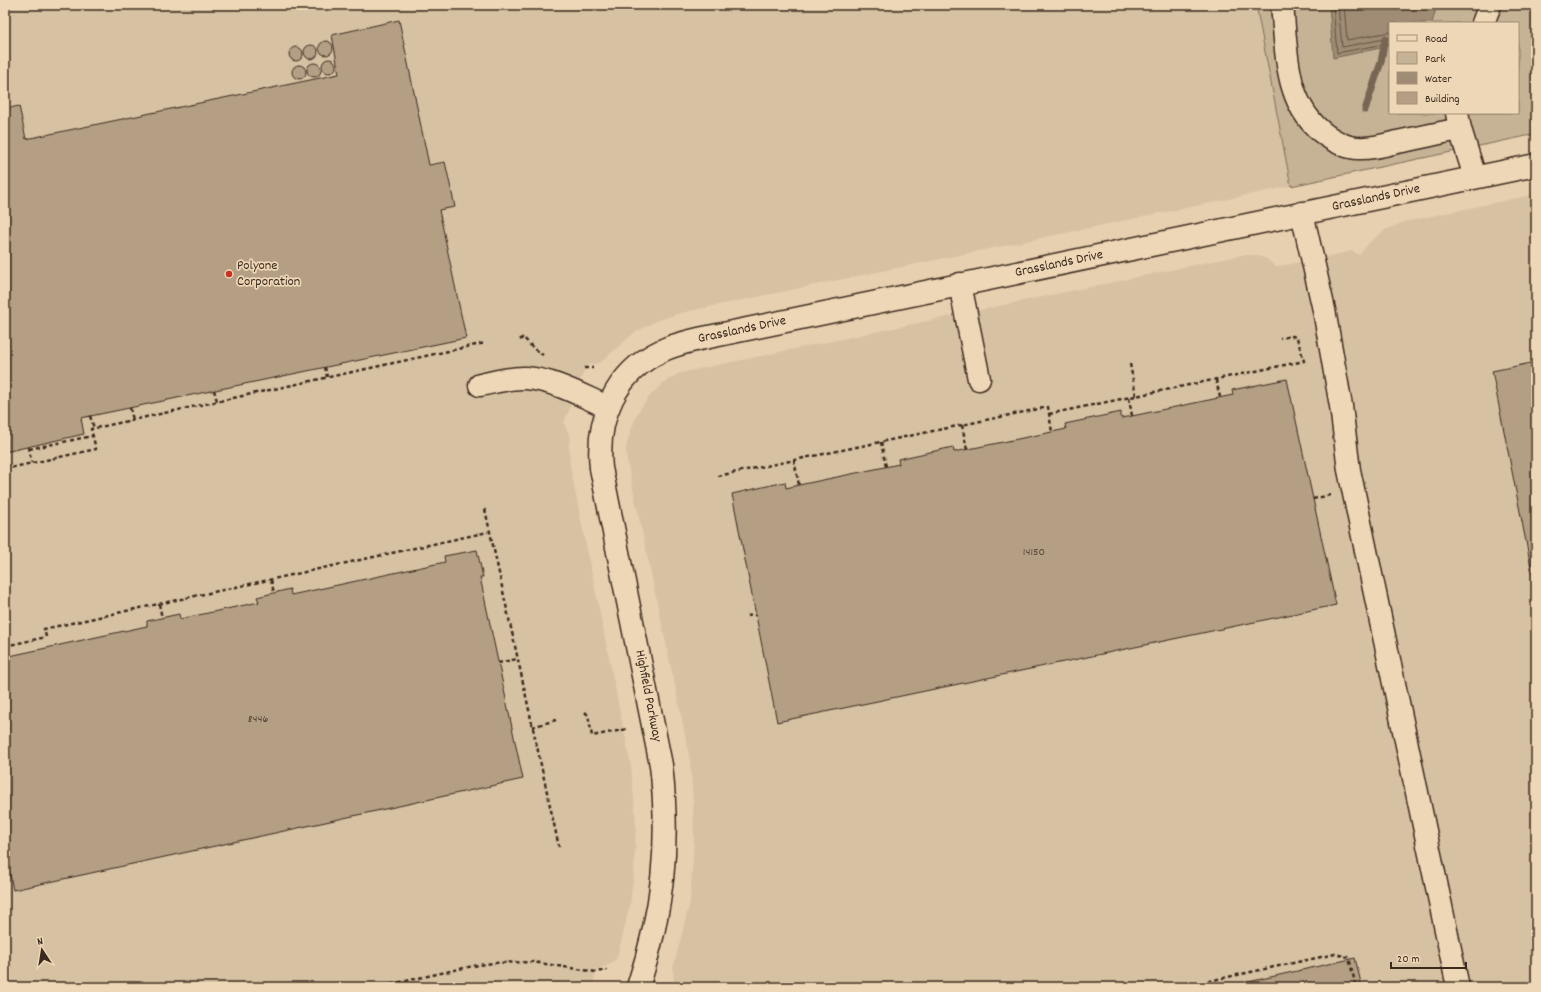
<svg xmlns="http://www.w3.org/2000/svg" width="1541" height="992" viewBox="0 0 1541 992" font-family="Dekko,sans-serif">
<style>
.built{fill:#d7c1a3}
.green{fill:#c6b295;stroke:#806e5a;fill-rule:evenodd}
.water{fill:#a08c74;stroke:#786552}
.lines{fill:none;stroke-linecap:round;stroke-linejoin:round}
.shore{stroke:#635140;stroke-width:1}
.stream{stroke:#786552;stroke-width:7}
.building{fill:#b49f85;stroke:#3b2a1e}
.minor-casing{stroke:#3b2a1e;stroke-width:25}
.path{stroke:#3b2a1e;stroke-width:2.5;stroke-dasharray:4 3;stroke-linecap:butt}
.minor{stroke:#edd7b6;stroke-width:22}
.poi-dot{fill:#c8321e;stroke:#edd7b6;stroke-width:1.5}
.labels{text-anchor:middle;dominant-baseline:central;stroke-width:3.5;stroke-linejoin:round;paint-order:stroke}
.number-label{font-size:12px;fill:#594738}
.street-label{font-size:14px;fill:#3b2a1e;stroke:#edd7b6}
.poi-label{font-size:14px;fill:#3b2a1e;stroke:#edd7b6;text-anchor:start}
</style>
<rect width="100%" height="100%" fill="#e6d0b0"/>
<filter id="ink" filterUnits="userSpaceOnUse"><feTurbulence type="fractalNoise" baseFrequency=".025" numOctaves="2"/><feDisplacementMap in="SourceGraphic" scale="8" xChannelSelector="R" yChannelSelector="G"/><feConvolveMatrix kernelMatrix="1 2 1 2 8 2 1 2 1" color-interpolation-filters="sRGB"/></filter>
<g filter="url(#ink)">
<g class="built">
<polygon points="5,5 1256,5 1291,186 685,312 658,320 634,333 601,362 586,366 564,423 570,437 569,445 570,466 631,766 636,824 634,873 630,904 622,939 616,959 605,967 597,969 592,987 5,987"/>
<polygon points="1536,194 1536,987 676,987 674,982 673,968 690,902 694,838 693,801 690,761 681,714 627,461 626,447 631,430 638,412 649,397 663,383 680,373 1242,255 1256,255 1267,259 1276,267 1353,251 1359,255 1369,243 1385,230 1404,222"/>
</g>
<path class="green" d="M 1256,5 L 1536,5 L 1536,134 L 1291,186 ZM 1390,23 L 1518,23 L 1518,113 L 1390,113 Z"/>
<polygon class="water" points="1329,5 1437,5 1432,23 1390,23 1390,46 1333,58"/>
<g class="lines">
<g class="shore">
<polyline points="1333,5 1337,53 1390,43"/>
<polyline points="1338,5 1342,47 1390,38"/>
<polyline points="1344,5 1347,40 1390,32"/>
</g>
<polyline class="stream" points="1365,110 1381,62 1385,39"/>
</g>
<g class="building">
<polygon points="399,20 429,165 445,162 455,207 439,210 466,338 81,418 84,434 5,452 5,109 19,106 26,139 339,74 332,35"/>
<circle cx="326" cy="48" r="7"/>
<circle cx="311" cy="52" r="7"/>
<circle cx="296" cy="54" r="7"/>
<circle cx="329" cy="66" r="7"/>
<circle cx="314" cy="70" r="7"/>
<circle cx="299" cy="72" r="7"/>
<polygon points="1536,362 1536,592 1492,371"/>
<polygon points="1287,379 1336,605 777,722 732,494 785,482 786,488 799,485 899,464 898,459 953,447 954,452 1052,432 1066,429 1065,424 1121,412 1121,418 1132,416 1233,395 1232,390"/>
<polygon points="477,550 483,577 480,577 523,779 13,890 5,850 5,657 147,626 147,621 179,614 180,619 259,602 257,597 290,589 291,595 445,562 444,556"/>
<polygon points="1355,958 1362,987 1226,987"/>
</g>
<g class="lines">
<g class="minor-casing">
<g id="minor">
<path d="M 1282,5 C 1287,52 1284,106 1327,136 C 1336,142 1347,148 1358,148 C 1371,149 1385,145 1397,142 C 1418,138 1439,133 1460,129"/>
<polyline points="1483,23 1490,5"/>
<polyline points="1457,113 1460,129 1475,177"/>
<polyline points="1302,213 1324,310 1341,406 1349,470 1458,987"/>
<polyline points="960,284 979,379"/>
<path d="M 480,385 C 495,382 511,377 526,378 C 554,380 582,396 608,407"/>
<path d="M 638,987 C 663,911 670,844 661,765 L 601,468 C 596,419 615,373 661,351 C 673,345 686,342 699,339 L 1536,165"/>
</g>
</g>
<g class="path">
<polyline points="520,340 523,337 534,349 543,355"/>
<polyline points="1130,364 1136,396"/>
<polyline points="325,367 327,377"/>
<polyline points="584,368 593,368"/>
<polyline points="1216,380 1220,397"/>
<polyline points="214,390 217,401"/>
<polyline points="1129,398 1132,416"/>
<polyline points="130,408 133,420"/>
<polyline points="1049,414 1304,361 1297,338 1293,336 1280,338"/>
<polyline points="90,416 94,428"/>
<polyline points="962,425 967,450"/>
<polyline points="881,442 886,467"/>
<polyline points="28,447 32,463"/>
<polyline points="29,449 92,436"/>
<polyline points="794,460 799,485"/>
<polyline points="5,469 96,449 91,429 485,343"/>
<polyline points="718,476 1048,407 1052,432"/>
<polyline points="1313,499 1330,495"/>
<polyline points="485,509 559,847"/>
<polyline points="271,580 274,593"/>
<polyline points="159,604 162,618"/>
<polyline points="747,616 756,615"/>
<polyline points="5,646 46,637 44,629 488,532"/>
<polyline points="498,663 517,659"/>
<polyline points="585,712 588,715 592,736 627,729"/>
<polyline points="532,727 556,720"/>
<polyline points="5,945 10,968"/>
<polyline points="378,987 473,966 493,963 533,962 596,972 607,970"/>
<polyline points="1181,987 1335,954 1348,957 1350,962 1356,987"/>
</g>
<use href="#minor" class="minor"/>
</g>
</g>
<circle class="poi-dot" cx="229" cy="274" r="4"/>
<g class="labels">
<g class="number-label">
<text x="1034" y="552">14150</text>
<text x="258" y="719">8446</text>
</g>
<g class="street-label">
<text transform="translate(1376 198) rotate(-12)">Grasslands Drive</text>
<text transform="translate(1059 264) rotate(-12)">Grasslands Drive</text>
<text transform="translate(742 330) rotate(-12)">Grasslands Drive</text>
<text transform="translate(648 696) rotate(79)">Highfield Parkway</text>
</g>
<g class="poi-label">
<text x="237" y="266">Polyone<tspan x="237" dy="16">Corporation</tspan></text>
</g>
</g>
<rect width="1541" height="992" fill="none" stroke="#edd7b6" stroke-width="20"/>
<rect x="10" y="10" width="1521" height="972" fill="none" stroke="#3b2a1e" stroke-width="1.5" filter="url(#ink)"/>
<rect x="1389" y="22" width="130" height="92" fill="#edd7b6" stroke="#a69279"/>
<rect x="1397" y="35" width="20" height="6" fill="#edd7b6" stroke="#a69279"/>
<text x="1425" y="42" font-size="12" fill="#3b2a1e">Road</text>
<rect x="1397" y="52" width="20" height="12" fill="#c6b295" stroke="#a69279"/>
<text x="1425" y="62" font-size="12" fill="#3b2a1e">Park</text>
<rect x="1397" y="72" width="20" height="12" fill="#a08c74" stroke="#a69279"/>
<text x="1425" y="82" font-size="12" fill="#3b2a1e">Water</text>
<rect x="1397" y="92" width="20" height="12" fill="#b49f85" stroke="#a69279"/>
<text x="1425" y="102" font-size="12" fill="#3b2a1e">Building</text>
<g transform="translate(42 950) rotate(348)" stroke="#edd7b6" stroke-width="3" paint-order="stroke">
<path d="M0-3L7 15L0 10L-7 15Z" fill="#3b2a1e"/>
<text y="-6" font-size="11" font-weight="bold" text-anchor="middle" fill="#3b2a1e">N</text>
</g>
<path d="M1391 962v6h75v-6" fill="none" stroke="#3b2a1e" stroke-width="2"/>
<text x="1397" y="962" font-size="12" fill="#3b2a1e" stroke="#edd7b6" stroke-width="3" paint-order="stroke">20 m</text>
</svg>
